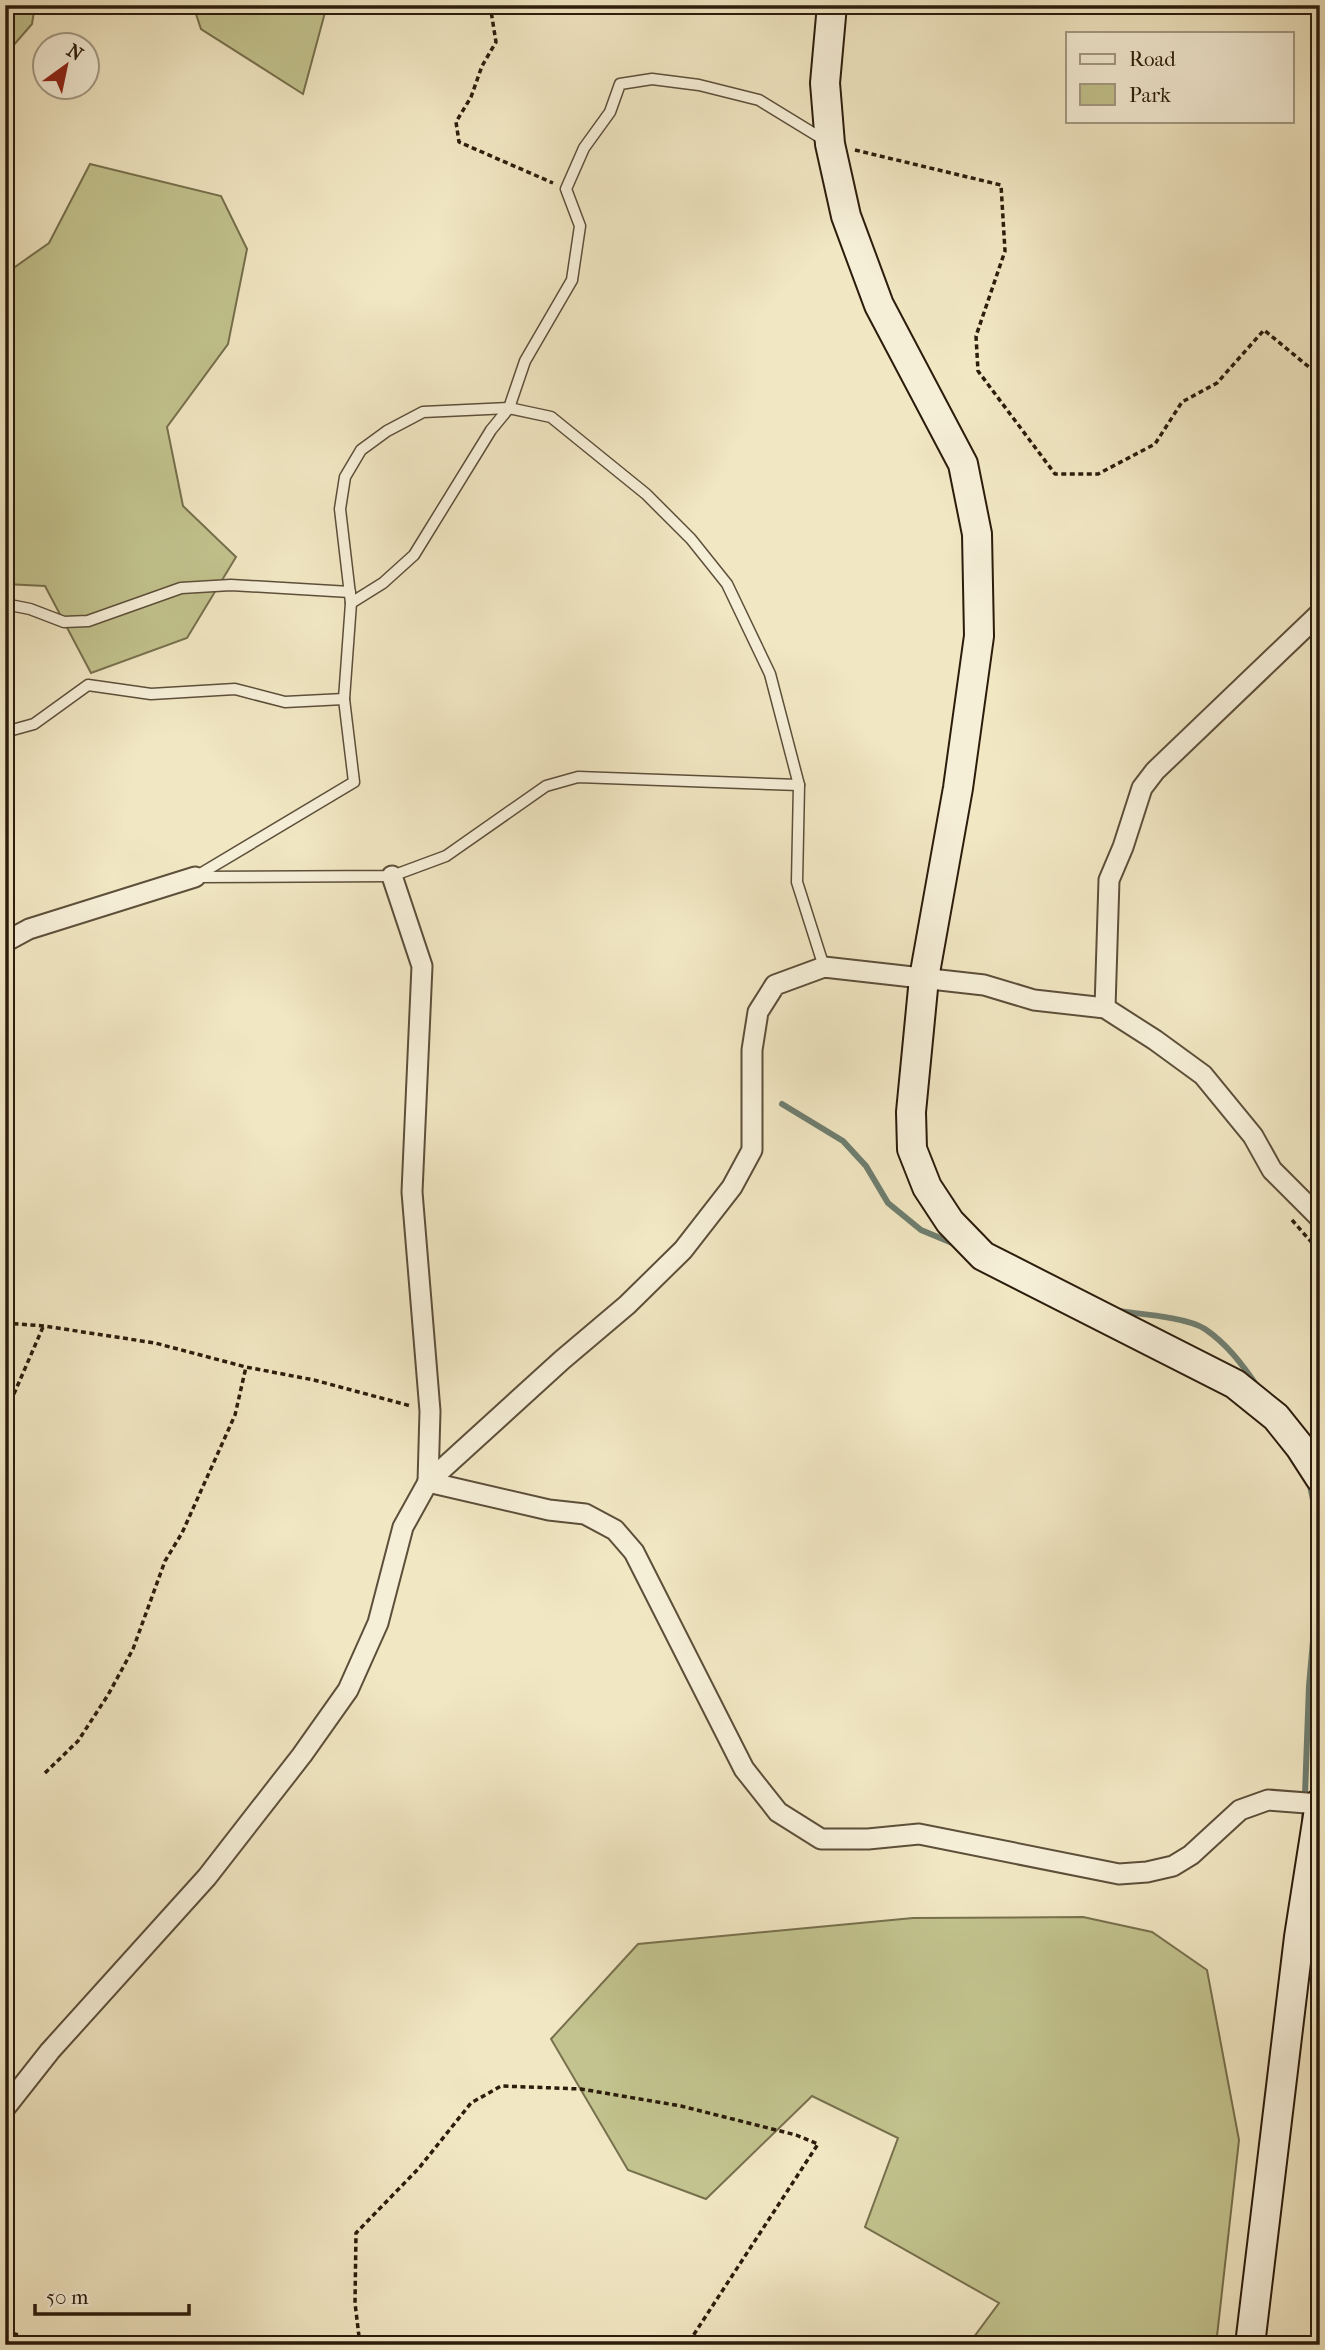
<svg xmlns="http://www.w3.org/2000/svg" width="1325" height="2350" viewBox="0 0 1325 2350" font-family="'IM FELL French Canon',serif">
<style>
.green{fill:#c2c38e;stroke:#77704d;stroke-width:2}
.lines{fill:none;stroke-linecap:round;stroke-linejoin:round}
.stream{stroke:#6f7e70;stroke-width:6}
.lane-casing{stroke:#5d4f3a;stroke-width:13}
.street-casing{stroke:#5d4f3a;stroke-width:23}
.secondary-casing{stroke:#2c1c0c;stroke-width:32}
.path{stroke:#2c1c0c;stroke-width:3.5;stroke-dasharray:5 3.5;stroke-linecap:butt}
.lane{stroke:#f6efd8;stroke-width:10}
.street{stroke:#f6efd8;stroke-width:19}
.secondary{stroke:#f6efd8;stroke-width:28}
</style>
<rect width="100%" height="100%" fill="#f1e7c3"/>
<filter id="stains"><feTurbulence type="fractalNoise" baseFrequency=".00286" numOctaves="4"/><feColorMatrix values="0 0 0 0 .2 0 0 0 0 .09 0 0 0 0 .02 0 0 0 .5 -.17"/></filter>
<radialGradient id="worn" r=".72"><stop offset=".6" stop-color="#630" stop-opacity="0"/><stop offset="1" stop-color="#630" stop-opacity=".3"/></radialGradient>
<g class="green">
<polygon points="5,5 35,5 32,24 5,55"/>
<polygon points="193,5 327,5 303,94 201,29"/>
<polygon points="90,164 221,196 247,249 228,344 167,427 183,506 236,557 187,638 91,673 45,586 5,584 5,265 12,269 49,243"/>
<polygon points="1083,1917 1152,1932 1207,1970 1239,2140 1216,2345 968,2345 999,2303 865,2227 898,2138 812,2096 706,2199 628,2170 551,2039 638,1944 913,1918"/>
</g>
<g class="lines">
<g class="stream">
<polyline points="782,1104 843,1141 866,1166 888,1203 921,1230 957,1245"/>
<path d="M 1118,1311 C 1139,1314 1187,1317 1205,1329 C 1227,1344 1242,1364 1257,1386"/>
<polyline points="1304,1822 1309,1686 1319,1573 1318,1524 1309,1481"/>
<polyline points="1316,1905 1320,1927"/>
</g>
<g class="lane-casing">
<g id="lane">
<polyline points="351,603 340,509 345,477 361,450 387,431 423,412 509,408 551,417 646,494 691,539 727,584 770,674 799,785 797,882 824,967"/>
<polyline points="5,604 30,609 64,622 88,621 181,588 231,585 350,592"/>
<polyline points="5,732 34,724 88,685 151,694 235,689 285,702 344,699"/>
<polyline points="195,877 354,782 344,699 351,603 383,583 414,555 491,430 509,408 525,361 572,280 580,226 566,189 584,148 610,112 620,84 652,79 699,85 759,100 826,141"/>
<polyline points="196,877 392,876 446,856 546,786 578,777 799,785"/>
</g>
</g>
<g class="street-casing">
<g id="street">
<polyline points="392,876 422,966 412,1192 430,1411 428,1482"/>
<polyline points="5,942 29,929 195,877"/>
<polyline points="1105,1008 1109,880 1123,847 1142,788 1155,771 1320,613"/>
<polyline points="428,1482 549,1510 585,1514 615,1530 634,1552 744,1769 778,1812 821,1839 868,1839 919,1834 1119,1874 1147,1872 1173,1866 1191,1855 1240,1810 1268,1800 1320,1804"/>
<polyline points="5,2108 50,2051 207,1877 302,1755 348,1690 378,1623 403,1527 428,1482 562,1360 627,1305 683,1250 732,1187 752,1150 752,1050 758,1012 775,985 824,967 984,985 1034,1000 1105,1008 1155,1040 1203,1075 1253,1136 1272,1170 1320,1218"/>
</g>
</g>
<g class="secondary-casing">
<g id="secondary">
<polyline points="832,5 825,83 830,144 846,216 879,305 963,464 977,534 979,636 958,788 924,978 911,1112 912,1149 927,1187 950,1222 983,1256 1235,1384 1276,1417 1300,1447 1320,1478"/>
<polyline points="1250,2345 1299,1937 1320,1803"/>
</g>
</g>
<g class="path">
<polyline points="490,5 496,42 482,66 471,97 456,122 459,142 553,183"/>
<polyline points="855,150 1001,185 1005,251 976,336 978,371 1055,474 1098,474 1155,444 1182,402 1217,383 1264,330 1315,372 1320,381"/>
<polyline points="1292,1220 1320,1252"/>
<polyline points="5,1323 44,1326 155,1343 246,1367 314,1380 411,1406"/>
<polyline points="5,1418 10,1403 43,1327"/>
<polyline points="45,1773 78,1741 108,1695 133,1649 165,1561 182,1533 235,1415 246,1367"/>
<polyline points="5,2331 21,2336 34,2345"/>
<polyline points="360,2345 355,2303 356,2233 419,2168 471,2103 501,2086 581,2089 681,2106 796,2135 818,2144 687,2345"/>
</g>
<use href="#lane" class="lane"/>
<use href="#street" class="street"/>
<use href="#secondary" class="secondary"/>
</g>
<rect width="1325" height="2350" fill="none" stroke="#f1e7c3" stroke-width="28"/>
<rect x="7" y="7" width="1311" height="2336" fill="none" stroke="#2c1c0c" stroke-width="3.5"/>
<rect x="14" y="14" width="1297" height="2322" fill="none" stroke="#2c1c0c" stroke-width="2"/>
<rect x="1066" y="32" width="228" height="91" fill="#f6efd8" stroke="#a59b86" stroke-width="2"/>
<rect x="1080" y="54" width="35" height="10" fill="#f6efd8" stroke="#a59b86" stroke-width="2"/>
<text x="1129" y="66" font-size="21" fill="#2c1c0c">Road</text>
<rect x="1080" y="84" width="35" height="21" fill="#c2c38e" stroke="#a59b86" stroke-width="2"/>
<text x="1129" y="102" font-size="21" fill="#2c1c0c">Park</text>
<g transform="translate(66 66) rotate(33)"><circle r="33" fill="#f6efd8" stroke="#a59b86" stroke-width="2"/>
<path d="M0-5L12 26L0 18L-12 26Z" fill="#8f2418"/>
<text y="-10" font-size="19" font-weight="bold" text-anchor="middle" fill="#2c1c0c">N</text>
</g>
<path d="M35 2304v10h154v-10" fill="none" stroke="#2c1c0c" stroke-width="3.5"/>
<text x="46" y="2304" font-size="21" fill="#2c1c0c" stroke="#f6efd8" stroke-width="5" paint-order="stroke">50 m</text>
<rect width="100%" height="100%" filter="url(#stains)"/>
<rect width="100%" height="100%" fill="url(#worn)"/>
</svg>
